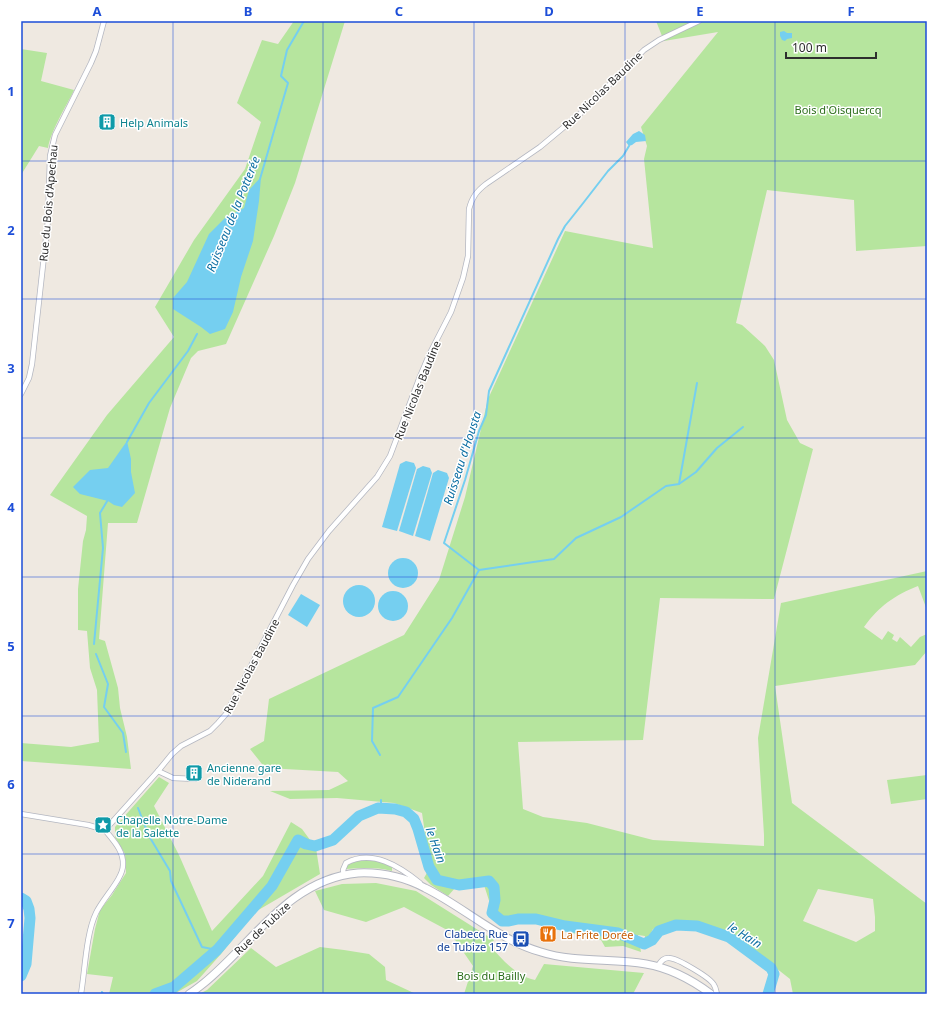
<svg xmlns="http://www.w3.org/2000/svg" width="948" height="1015" viewBox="0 0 948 1015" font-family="'Noto Sans',sans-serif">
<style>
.green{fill:#b6e59e;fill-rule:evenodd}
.water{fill:#75cff0}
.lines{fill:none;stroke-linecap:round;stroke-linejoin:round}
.stream{stroke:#75cff0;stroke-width:2}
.river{stroke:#75cff0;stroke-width:11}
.street-casing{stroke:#b4b7c1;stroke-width:6}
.secondary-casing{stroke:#b4b7c1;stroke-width:9}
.street{stroke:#fff;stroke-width:4.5}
.secondary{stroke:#fff;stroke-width:7}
.grid{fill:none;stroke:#1d4ed8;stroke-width:1;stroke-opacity:0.55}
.labels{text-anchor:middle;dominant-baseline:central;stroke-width:3;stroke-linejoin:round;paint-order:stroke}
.street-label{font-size:11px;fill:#2e2e2e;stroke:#fff}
.park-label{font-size:11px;fill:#2c6e1b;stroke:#fff}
.culture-label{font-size:11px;fill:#0d838f;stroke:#fff;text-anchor:start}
.transit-label{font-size:11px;fill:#164399;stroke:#fff;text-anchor:end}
.food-label{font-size:11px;fill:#c56008;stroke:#fff;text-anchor:start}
.water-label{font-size:12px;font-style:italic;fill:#0d6fa3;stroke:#fff}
.neatline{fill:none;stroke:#1d4ed8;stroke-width:1.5}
.grid-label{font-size:13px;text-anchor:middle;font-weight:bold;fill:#1d4ed8}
</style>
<rect width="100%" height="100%" fill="#efe9e1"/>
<g class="green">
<polygon points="294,21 345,21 295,183 274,236 226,344 198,351 191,358 170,408 137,523 108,523 99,639 105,641 118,688 120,708 127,737 131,769 21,761 21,743 71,747 99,742 97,690 90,668 87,631 78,630 78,589 83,541 86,530 87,516 50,495 107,415 174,337 155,307 194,240 245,169 261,122 237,103 262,40 278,44"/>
<path d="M 656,21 L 927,21 L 927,246 L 856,251 L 854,200 L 767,190 L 736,323 L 742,325 L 765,346 L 774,360 L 787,420 L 800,443 L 813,449 L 774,599 L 660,598 L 643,740 L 518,742 L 523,809 L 543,817 L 587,823 L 653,840 L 764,846 L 764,835 L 758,738 L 781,603 L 927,571 L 927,610 L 918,586 C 895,595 879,606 864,627 L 882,640 L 888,631 L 894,635 L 892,639 L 897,642 L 900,637 L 911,647 L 920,637 L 927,634 L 927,651 L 915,665 L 775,686 L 792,803 L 927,904 L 927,994 L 793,994 L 790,979 L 744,943 L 680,921 L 653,929 L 645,945 L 645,936 L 638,935 L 641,952 L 623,946 L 605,947 L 601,940 L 564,931 L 541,923 L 526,922 L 509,925 L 493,913 L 484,885 L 455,888 L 448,896 L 431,885 L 424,878 L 428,871 L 424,862 L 428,854 L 422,813 L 394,803 L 337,798 L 290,799 L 270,791 L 329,790 L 348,781 L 338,772 L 267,768 L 262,764 L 250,749 L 264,741 L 269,699 L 404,635 L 439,580 L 465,497 L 488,399 L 565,231 L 653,248 L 644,159 L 647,146 L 641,127 L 718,32 L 664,41 ZM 818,889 L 873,899 L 875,917 L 875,931 L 856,942 L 803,921 Z"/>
<path d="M 21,49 L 47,53 L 41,81 L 74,90 C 66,107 51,130 48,148 L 39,146 L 21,175 Z"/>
<polygon points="927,775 927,799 891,804 887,780"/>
<polygon points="159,777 169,783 154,806 179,855 212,931 263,876 291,822 302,829 316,848 320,874 255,912 221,954 197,981 174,994 109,994 113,977 87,974 95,929 100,910 112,895 126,873 125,854 115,837 115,827"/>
<path d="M 367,860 L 377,861 L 392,867 L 392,871 C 376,867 361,868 346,869 L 346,866 L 355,861 Z"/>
<path d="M 376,883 L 416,891 L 494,940 L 490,946 C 503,960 516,976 535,980 L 544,964 L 644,973 L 633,994 L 464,994 L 473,966 L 449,931 L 404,907 L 366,922 L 324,910 L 315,891 L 342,884 Z"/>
<polygon points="320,947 344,950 369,954 385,967 386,980 416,994 199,994 207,990 251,948 276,967"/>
</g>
<g class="water">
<polygon points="784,31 787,33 792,33 792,38 787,39 785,41 782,40 780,36 780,32"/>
<polygon points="639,131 645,135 646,141 636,142 632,145 629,146 626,142 633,134"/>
<polygon points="261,177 259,201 253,241 241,277 233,312 225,329 210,334 201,327 173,309 173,298 187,282 209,234 225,218 244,208 249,190"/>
<polygon points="127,441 131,459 131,472 135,493 122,507 114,505 108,501 80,494 73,487 90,470 108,468"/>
<polygon points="406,461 414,463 416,468 397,531 382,527 400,464"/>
<polygon points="423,466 430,468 432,473 413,536 399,531 417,469"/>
<polygon points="438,470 447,473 449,478 430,541 415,536 433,473"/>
<circle cx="403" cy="573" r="15"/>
<circle cx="359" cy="601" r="16"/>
<circle cx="393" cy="606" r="15"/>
<polygon points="301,594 320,605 307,627 288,615"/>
</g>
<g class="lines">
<g class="stream">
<polyline points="260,179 288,83 281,76 287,50 304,21"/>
<polyline points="127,442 149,403 188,351 197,334"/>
<polyline points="679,484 696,472 717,448 743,427"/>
<polyline points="479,570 554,559 576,538 621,517 666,486 679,484 697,383"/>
<polyline points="94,644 103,548 100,513 109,498"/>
<polyline points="96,654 108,684 104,707 123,733 126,752"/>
<polyline points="380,755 372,741 373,708 398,697 452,618 479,570 444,543 465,480 479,431 486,415 489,391 558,239 565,226 584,202 608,171 623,156 629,146"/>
<polyline points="381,800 381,808"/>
<polyline points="138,808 149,836 170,871 171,881 202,947 217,950"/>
<polyline points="102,992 103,994"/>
</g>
<g class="river">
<polyline points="21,898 26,901 29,909 30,918 26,964 21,976"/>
<polyline points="155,994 174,987 217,950 272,886 298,840 306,844 315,846 333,840 359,816 378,808 395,809 406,812 414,819 418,829 429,867 437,880 459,885 489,881 494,887 495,900 492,913 502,921 509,921 518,919 536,919 565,926 618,933 644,944 652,940 659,931 676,925 697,926 729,937 771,968 774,974 768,994"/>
</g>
<g class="street-casing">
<g id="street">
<polyline points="21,394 29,378 32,364 48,220 50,156 55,135 91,63 96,51 104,21"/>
<polyline points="158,771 173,778 195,779"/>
<polyline points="21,814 88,825 105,830"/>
<path d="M 105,830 L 158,771 L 172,754 L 181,746 L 210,731 L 218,723 L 226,714 L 293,585 L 308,559 L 329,531 L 377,477 L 390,456 L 419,379 L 430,353 L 451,312 L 463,278 L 468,256 L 469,209 C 472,197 477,191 486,184 L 540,147 L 582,112 L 644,50 L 659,40 L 699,21"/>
<path d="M 344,875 L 343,870 L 346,863 C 372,849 399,866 420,883"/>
<path d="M 657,967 C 660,963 663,957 669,958 C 677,958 711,978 714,985 C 716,988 716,991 717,994"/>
<path d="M 81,994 C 85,970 86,934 96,913 C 103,898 123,879 123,865 C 124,851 113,840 105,830"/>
</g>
</g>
<g class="secondary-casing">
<path id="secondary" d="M 189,994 C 194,991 199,987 204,983 C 252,944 289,879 358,873 C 381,872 404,877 425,888 C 464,907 498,940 541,952 C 575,963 611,958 646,964 C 670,968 692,980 711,994"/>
</g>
<use href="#street" class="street"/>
<use href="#secondary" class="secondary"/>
</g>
<path class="grid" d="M 173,21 L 173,994M 323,21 L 323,994M 474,21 L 474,994M 625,21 L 625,994M 775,21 L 775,994M 21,161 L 927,161M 21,299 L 927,299M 21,438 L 927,438M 21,577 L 927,577M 21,716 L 927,716M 21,854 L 927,854"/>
<defs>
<g id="building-square" transform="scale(0.9)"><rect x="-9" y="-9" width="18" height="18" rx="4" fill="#0f9aa8" stroke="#fff"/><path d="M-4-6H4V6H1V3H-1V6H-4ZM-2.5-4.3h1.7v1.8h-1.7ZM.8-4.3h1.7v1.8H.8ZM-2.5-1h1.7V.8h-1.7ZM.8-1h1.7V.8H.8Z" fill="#fff"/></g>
<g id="sight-square" transform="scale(0.9)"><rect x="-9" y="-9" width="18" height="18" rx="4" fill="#0f9aa8" stroke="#fff"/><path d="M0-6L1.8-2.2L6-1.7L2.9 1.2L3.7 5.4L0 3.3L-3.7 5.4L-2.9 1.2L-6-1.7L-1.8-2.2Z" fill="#fff"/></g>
<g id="restaurant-square" transform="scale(0.9)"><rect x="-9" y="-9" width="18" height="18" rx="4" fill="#e8710a" stroke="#fff"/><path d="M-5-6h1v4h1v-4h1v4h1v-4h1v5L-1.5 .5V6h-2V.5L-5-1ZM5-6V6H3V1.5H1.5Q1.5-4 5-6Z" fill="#fff"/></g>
<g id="bus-square" transform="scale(0.9)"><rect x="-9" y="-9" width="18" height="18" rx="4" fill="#1a4fb4" stroke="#fff"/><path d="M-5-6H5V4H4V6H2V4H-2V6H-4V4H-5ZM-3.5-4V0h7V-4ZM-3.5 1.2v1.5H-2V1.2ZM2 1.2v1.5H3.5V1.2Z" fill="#fff"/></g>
</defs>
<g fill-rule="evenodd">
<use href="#building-square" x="107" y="122"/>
<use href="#building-square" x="194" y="773"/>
<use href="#sight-square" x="103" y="825"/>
<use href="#restaurant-square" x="548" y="934"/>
<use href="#bus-square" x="521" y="939"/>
</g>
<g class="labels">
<g class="street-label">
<text transform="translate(602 90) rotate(-44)">Rue Nicolas Baudine</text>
<text transform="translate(48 203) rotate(-85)">Rue du Bois d'Apechau</text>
<text transform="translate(417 390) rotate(-68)">Rue Nicolas Baudine</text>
<text transform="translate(251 666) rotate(-62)">Rue Nicolas Baudine</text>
<text transform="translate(262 928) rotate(-43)">Rue de Tubize</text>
</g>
<g class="park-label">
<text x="838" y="109">Bois d'Oisquercq</text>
<text x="491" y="975">Bois du Bailly</text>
</g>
<g class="culture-label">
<text x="120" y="122">Help Animals</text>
<text x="207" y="767">Ancienne gare<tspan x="207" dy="13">de Niderand</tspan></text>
<text x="116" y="819">Chapelle Notre-Dame<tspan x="116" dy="13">de la Salette</tspan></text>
</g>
<g class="transit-label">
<text x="508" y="933">Clabecq Rue<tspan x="508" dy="13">de Tubize 157</tspan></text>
</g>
<g class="food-label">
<text x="561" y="934">La Frite Dorée</text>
</g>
<g class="water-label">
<text transform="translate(233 214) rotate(-68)">Ruisseau de la Potterée</text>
<text transform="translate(462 458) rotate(-72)">Ruisseau d'Housta</text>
<text transform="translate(436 845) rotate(70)">le Hain</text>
<text transform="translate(745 935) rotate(32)">le Hain</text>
</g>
</g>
<rect width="948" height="1015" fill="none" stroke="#ffffff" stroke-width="44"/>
<path d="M786 52v6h90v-6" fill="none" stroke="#2e2e2e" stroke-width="2"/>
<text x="792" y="52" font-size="12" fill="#2e2e2e" stroke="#ffffff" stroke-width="3" paint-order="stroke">100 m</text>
<rect x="22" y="22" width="904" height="971" class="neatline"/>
<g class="grid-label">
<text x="97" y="16">A</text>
<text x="248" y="16">B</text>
<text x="399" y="16">C</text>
<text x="549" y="16">D</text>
<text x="700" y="16">E</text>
<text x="851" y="16">F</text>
<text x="11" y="96">1</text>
<text x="11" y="235">2</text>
<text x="11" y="373">3</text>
<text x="11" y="512">4</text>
<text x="11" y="651">5</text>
<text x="11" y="789">6</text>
<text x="11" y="928">7</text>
</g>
</svg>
